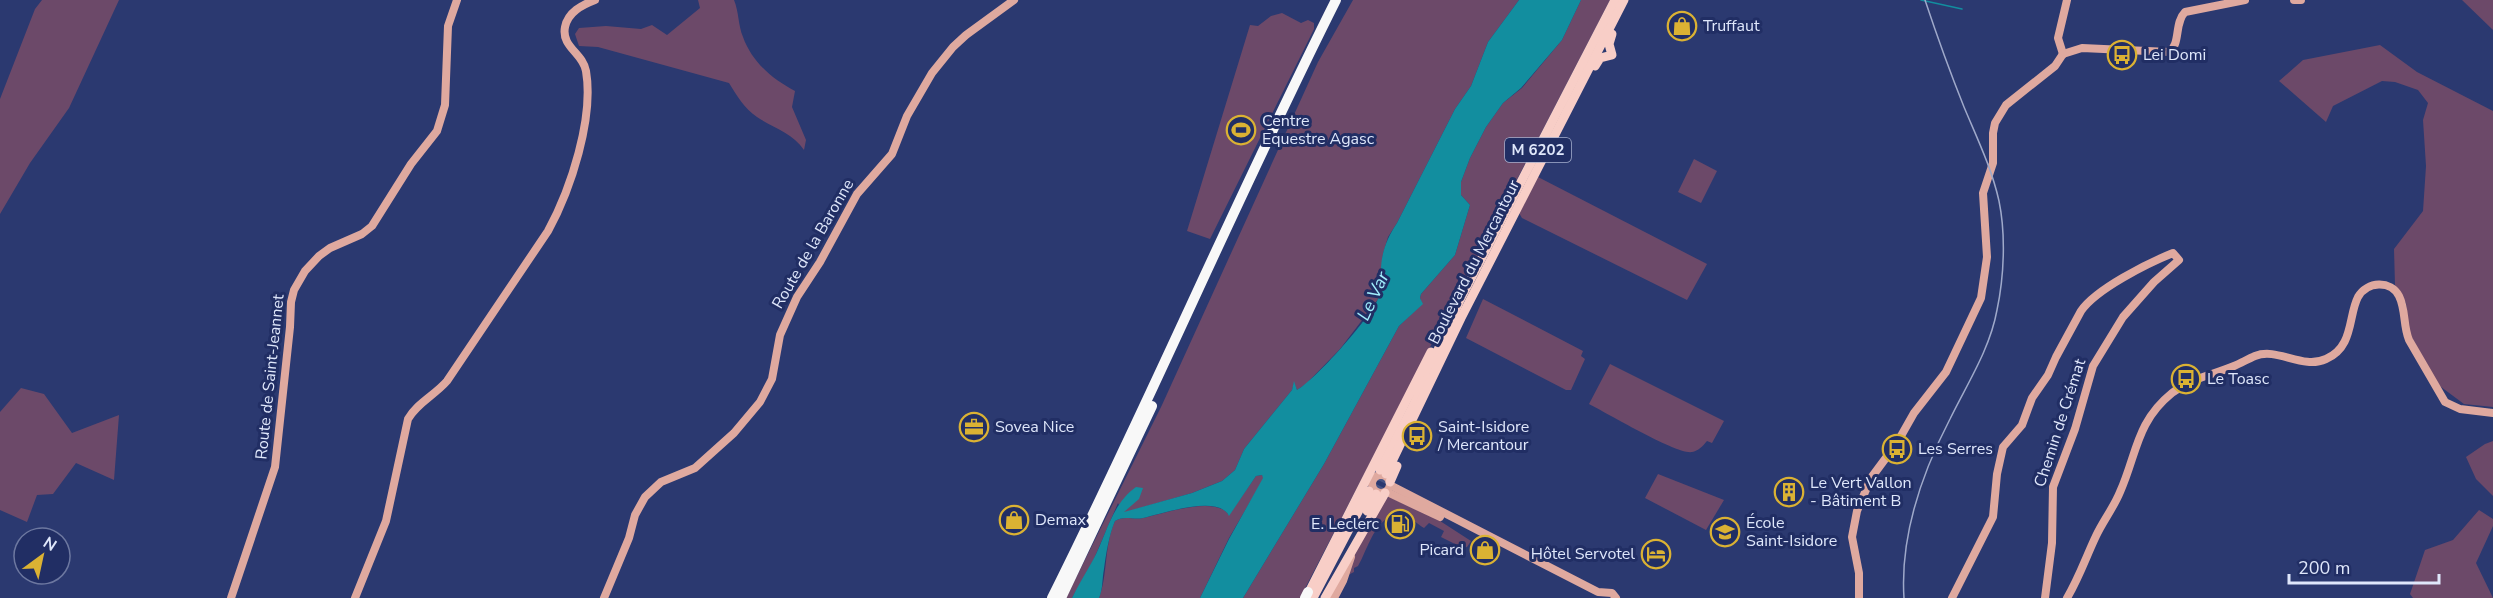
<svg xmlns="http://www.w3.org/2000/svg" width="2493" height="598" viewBox="0 0 2493 598" font-family="'Nunito Sans',sans-serif">
<style>
.green{fill:#6c4969}
.water{fill:#128e9f}
.lines{fill:none;stroke-linecap:round;stroke-linejoin:round}
.stream{stroke:#128e9f;stroke-width:1.5}
.primary-tunnel{stroke:#465385;stroke-width:9;stroke-dasharray:9 4.5;stroke-linecap:butt}
.secondary{stroke:#dfa99f;stroke-width:8}
.primary{stroke:#f8cec7;stroke-width:9}
.highway{stroke:#f8f8f8;stroke-width:10}
.rail{stroke:#9fa9ca;stroke-width:1.5}
.labels{text-anchor:middle;dominant-baseline:central;stroke-width:6;stroke-linejoin:round;paint-order:stroke}
.shield{fill:#212e64;stroke:#a6b0ce;stroke-width:1.5}
.shield-label{font-size:15px;font-weight:bold;fill:#dfe7fb}
.poi-label{font-size:16px;fill:#dfe7fb;stroke:#212e64;text-anchor:start}
.street-label{font-size:16px;fill:#dfe7fb;stroke:#212e64}
.water-label{font-size:18px;font-style:italic;fill:#a1eefc;stroke:#212e64}
</style>
<rect width="100%" height="100%" fill="#2b3970"/>
<g class="green">
<polygon points="42,0 119,0 69,108 30,163 0,214 0,99 35,9"/>
<path d="M 698,0 L 734,0 C 739,12 738,25 743,37 C 752,62 772,79 795,91 L 792,107 L 806,140 L 804,150 C 793,133 773,128 757,117 C 744,108 737,96 729,83 L 598,47 L 579,46 L 575,34 L 579,28 L 606,26 L 641,29 L 652,25 L 667,35 L 700,8 Z"/>
<polygon points="1353,0 1519,0 1488,42 1471,86 1455,109 1397,223 1388,237 1383,254 1379,298 1340,349 1306,384 1297,390 1294,383 1292,390 1244,449 1235,470 1222,481 1192,493 1123,513 1118,503 1093,561 1072,598 1066,598 1162,405 1318,62"/>
<polygon points="1581,0 1610,0 1300,598 1243,598 1324,464 1399,326 1422,304 1420,298 1421,294 1455,255 1470,205 1461,195 1461,182 1470,158 1486,127 1503,103 1522,88 1562,40"/>
<polygon points="2462,0 2493,0 2493,30"/>
<polygon points="1282,13 1301,23 1308,20 1314,23 1314,29 1210,239 1187,231 1250,25 1258,26 1271,16"/>
<polygon points="2380,45 2417,72 2493,111 2493,407 2464,404 2437,384 2409,332 2406,303 2395,285 2394,249 2423,211 2426,166 2423,120 2428,103 2418,90 2395,82 2382,81 2333,106 2326,122 2279,81 2303,60"/>
<polygon points="1694,159 1717,171 1701,203 1678,192"/>
<polygon points="1538,177 1707,264 1687,300 1522,218 1519,213"/>
<polygon points="1483,299 1583,351 1581,356 1585,359 1571,390 1566,390 1466,338"/>
<path d="M 1610,364 L 1724,421 L 1712,443 L 1707,441 C 1703,446 1698,451 1692,452 C 1677,455 1607,413 1589,404 Z"/>
<polygon points="21,388 44,394 72,433 119,415 114,480 76,463 53,494 37,495 27,522 0,510 0,412"/>
<polygon points="2493,441 2493,496 2476,479 2466,457 2485,444"/>
<polygon points="1658,474 1724,500 1706,530 1645,498"/>
<path d="M 1262,475 L 1264,478 L 1229,538 L 1200,598 L 1099,598 C 1108,575 1104,545 1115,521 C 1125,515 1132,520 1143,518 C 1162,514 1216,495 1229,515 L 1256,476 Z"/>
<path d="M 1389,497 L 1437,519 L 1471,541 L 1467,547 L 1463,548 L 1441,537 L 1444,531 L 1429,523 L 1424,528 C 1416,524 1411,515 1401,515 C 1376,513 1368,549 1358,566 L 1354,568 L 1354,572 L 1348,575 L 1355,551 L 1383,499 Z"/>
<polygon points="2479,510 2493,519 2493,526 2476,563 2493,598 2413,598 2410,594 2425,550 2453,540"/>
</g>
<path class="water" d="M 1519,0 L 1581,0 L 1562,40 L 1521,88 L 1503,103 L 1486,127 L 1470,158 L 1461,182 L 1461,195 L 1470,205 L 1455,255 L 1421,294 L 1420,298 L 1423,304 L 1399,326 L 1324,464 L 1243,598 L 1200,598 L 1229,539 L 1263,478 L 1262,475 L 1256,476 L 1229,516 C 1219,494 1161,514 1143,518 C 1132,520 1125,515 1115,521 C 1109,535 1106,554 1104,569 C 1102,579 1103,589 1099,598 L 1072,598 C 1078,585 1086,573 1093,560 C 1107,534 1111,505 1136,487 L 1143,488 L 1139,499 L 1124,512 L 1192,493 L 1222,481 L 1235,470 L 1244,449 L 1292,390 L 1294,381 L 1297,390 C 1316,379 1369,319 1378,299 C 1382,291 1380,280 1381,271 C 1381,253 1387,238 1397,223 L 1455,109 L 1471,86 L 1488,42 Z"/>
<g class="lines">
<polyline class="stream" points="1921,0 1962,9"/>
<g class="primary-tunnel">
<polyline points="1369,491 1380,470"/>
<polyline points="1376,494 1386,474"/>
</g>
<g class="secondary">
<polyline points="2294,0 2301,0"/>
<path d="M 2063,54 L 2082,48 L 2169,52 C 2181,44 2174,23 2185,12 L 2245,0"/>
<polyline points="2063,54 2058,38 2067,0"/>
<circle cx="1381" cy="484" r="9"/>
<polyline points="1390,485 1598,592 1612,593 1616,598"/>
<polyline points="1387,492 1440,517"/>
<polyline points="231,598 275,467 290,327 291,302 294,290 305,271 319,256 330,248 362,234 372,226 411,164 437,131 445,105 448,26 457,0"/>
<path d="M 355,598 L 386,521 L 408,419 C 417,403 435,395 447,381 L 548,231 C 571,189 594,118 586,71 C 583,53 561,47 565,27 C 568,12 582,5 595,0"/>
<polyline points="604,598 629,538 635,515 645,497 661,482 695,468 734,433 760,402 772,379 780,335 797,297 820,262 857,194 892,154 907,116 932,73 953,47 966,35 1014,0"/>
<polyline points="1334,598 1343,581 1351,557"/>
<polyline points="1859,598 1859,573 1852,537 1857,511 1871,478 1897,443 1914,413 1946,372 1981,298 1987,257 1983,193 1993,163 1993,133 1995,123 2006,105 2055,66 2063,54"/>
<path d="M 1952,598 L 1993,517 L 1997,474 L 2003,447 L 2022,425 L 2032,398 L 2048,375 L 2056,357 L 2081,311 C 2096,289 2148,263 2173,253 L 2179,260 L 2154,282 L 2123,317 L 2093,366 L 2075,429 L 2053,487 L 2052,543 L 2045,598"/>
<path d="M 2067,598 C 2079,578 2086,557 2096,536 C 2103,521 2114,507 2120,492 C 2137,454 2136,422 2172,393 C 2191,378 2213,375 2234,366 C 2241,363 2248,359 2255,356 C 2278,347 2302,370 2326,359 C 2354,347 2348,316 2358,297 C 2367,281 2391,280 2399,296 C 2406,310 2403,326 2409,340 L 2445,402 L 2460,409 L 2493,413"/>
</g>
<g class="primary">
<polyline points="1595,66 1600,58 1612,55 1609,44 1612,34"/>
<polyline points="1380,470 1414,404 1460,300 1615,0"/>
<polyline points="1386,474 1461,318 1624,0"/>
<polyline points="1390,482 1397,466"/>
<polyline points="1367,511 1376,494"/>
<polyline points="1306,598 1431,352"/>
<polyline points="1313,598 1369,491"/>
<polyline points="1325,598 1385,493"/>
</g>
<g class="highway">
<path d="M 1052,598 C 1151,400 1237,197 1336,0"/>
<polyline points="1061,598 1152,406"/>
<polyline points="1305,598 1308,592"/>
</g>
<path class="rail" d="M 1904,598 C 1900,537 1922,473 1950,419 C 1967,384 1990,349 1997,310 C 2004,277 2006,235 1999,201 C 1992,169 1977,138 1964,107 C 1950,72 1937,36 1925,0"/>
</g>
<defs>
<g id="shop-ring" transform="scale(1.5)"><circle r="9.5" fill="#212e64" stroke="#dbb233" stroke-width="1.5"/><path d="M-5-2.5h2.3a2.7 3.5 0 0 1 5.4 0H5L5.5 6h-11ZM-1.5-2.5h3a1.5 2.3 0 0 0-3 0Z" fill="#dbb233"/></g>
<g id="bus-ring" transform="scale(1.5)"><circle r="9.5" fill="#212e64" stroke="#dbb233" stroke-width="1.5"/><path d="M-5-6H5V4H4V6H2V4H-2V6H-4V4H-5ZM-3.5-4V0h7V-4ZM-3.5 1.2v1.5H-2V1.2ZM2 1.2v1.5H3.5V1.2Z" fill="#dbb233"/></g>
<g id="stadium-ring" transform="scale(1.5)"><circle r="9.5" fill="#212e64" stroke="#dbb233" stroke-width="1.5"/><path d="M0-5a6.5 5 0 1 0 0 10a6.5 5 0 1 0 0-10ZM-3.5-1.8h7v3.6h-7Z" fill="#dbb233"/></g>
<g id="office-ring" transform="scale(1.5)"><circle r="9.5" fill="#212e64" stroke="#dbb233" stroke-width="1.5"/><path d="M-6-3h4V-5.5h4V-3h4V5H-6ZM-1-4.5V-3h2v-1.5ZM-6 0V1H6V0Z" fill="#dbb233"/></g>
<g id="building-ring" transform="scale(1.5)"><circle r="9.5" fill="#212e64" stroke="#dbb233" stroke-width="1.5"/><path d="M-4-6H4V6H1V3H-1V6H-4ZM-2.5-4.3h1.7v1.8h-1.7ZM.8-4.3h1.7v1.8H.8ZM-2.5-1h1.7V.8h-1.7ZM.8-1h1.7V.8H.8Z" fill="#dbb233"/></g>
<g id="fuel-ring" transform="scale(1.5)"><circle r="9.5" fill="#212e64" stroke="#dbb233" stroke-width="1.5"/><path d="M-5.5-6h7V0h2V4h1.3V-2.5L3-4.5l.8-.8L6-3V5H2.5V1h-1V6h-7ZM-4.2-4.7v3.2H.2V-4.7Z" fill="#dbb233"/></g>
<g id="school-ring" transform="scale(1.5)"><circle r="9.5" fill="#212e64" stroke="#dbb233" stroke-width="1.5"/><path d="M0-5L7-2L0 1L-7-2ZM-4 1L0 2.5L4 1V4Q0 6-4 4Z" fill="#dbb233"/></g>
<g id="hotel-ring" transform="scale(1.5)"><circle r="9.5" fill="#212e64" stroke="#dbb233" stroke-width="1.5"/><path d="M-6-4.5h1.5V1H6V5H4.5V3h-9V5H-6ZM-4 0a1.8 1.8 0 1 1 3.6 0ZM.5 0V-2.5h3Q6-2.5 6 0Z" fill="#dbb233"/></g>
</defs>
<g fill-rule="evenodd">
<use href="#shop-ring" x="1682" y="26"/>
<use href="#bus-ring" x="2122" y="55"/>
<use href="#stadium-ring" x="1241" y="130"/>
<use href="#bus-ring" x="2186" y="379"/>
<use href="#office-ring" x="974" y="427"/>
<use href="#bus-ring" x="1417" y="436"/>
<use href="#bus-ring" x="1897" y="449"/>
<use href="#building-ring" x="1789" y="492"/>
<use href="#shop-ring" x="1014" y="520"/>
<use href="#fuel-ring" x="1400" y="524"/>
<use href="#school-ring" x="1725" y="532"/>
<use href="#shop-ring" x="1485" y="550"/>
<use href="#hotel-ring" x="1656" y="554"/>
</g>
<g class="labels">
<rect class="shield" x="1505" y="138" width="66" height="24" rx="4.5"/>
<g class="shield-label">
<text x="1538" y="150">M 6202</text>
</g>
<g class="poi-label">
<text x="1703" y="26">Truffaut</text>
<text x="2143" y="55">Lei Domi</text>
<text x="1262" y="121">Centre<tspan x="1262" dy="18">Equestre Agasc</tspan></text>
<text x="2207" y="379">Le Toasc</text>
<text x="995" y="427">Sovea Nice</text>
<text x="1438" y="427">Saint-Isidore<tspan x="1438" dy="18">/ Mercantour</tspan></text>
<text x="1918" y="449">Les Serres</text>
<text x="1810" y="483">Le Vert Vallon<tspan x="1810" dy="18">- Bâtiment B</tspan></text>
<text x="1035" y="520">Demax</text>
<text x="1746" y="523">École<tspan x="1746" dy="18">Saint-Isidore</tspan></text>
<text x="1379" y="524" text-anchor="end">E. Leclerc</text>
<text x="1464" y="550" text-anchor="end">Picard</text>
<text x="1635" y="554" text-anchor="end">Hôtel Servotel</text>
</g>
<g class="street-label">
<text transform="translate(813 244) rotate(-60)">Route de la Baronne</text>
<text transform="translate(1474 262) rotate(-63)">Boulevard du Mercantour</text>
<text transform="translate(270 377) rotate(-84)">Route de Saint-Jeannet</text>
<text transform="translate(2060 423) rotate(-72)">Chemin de Crémat</text>
</g>
<g class="water-label">
<text transform="translate(1373 296) rotate(-65)">Le Var</text>
</g>
</g>
<g transform="translate(42 556) rotate(33)"><circle r="28" fill="#212e64" stroke="#6d78a0" stroke-width="1.5"/>
<path d="M0-4.5L10 22L0 15L-10 22Z" fill="#dbb233"/>
<text y="-9" font-size="16" font-weight="bold" text-anchor="middle" fill="#dfe7fb">N</text>
</g>
<path d="M2289 574v9h150v-9" fill="none" stroke="#dfe7fb" stroke-width="3"/>
<text x="2298" y="574" font-size="18" fill="#dfe7fb" stroke="#212e64" stroke-width="4.5" paint-order="stroke">200 m</text>
</svg>
